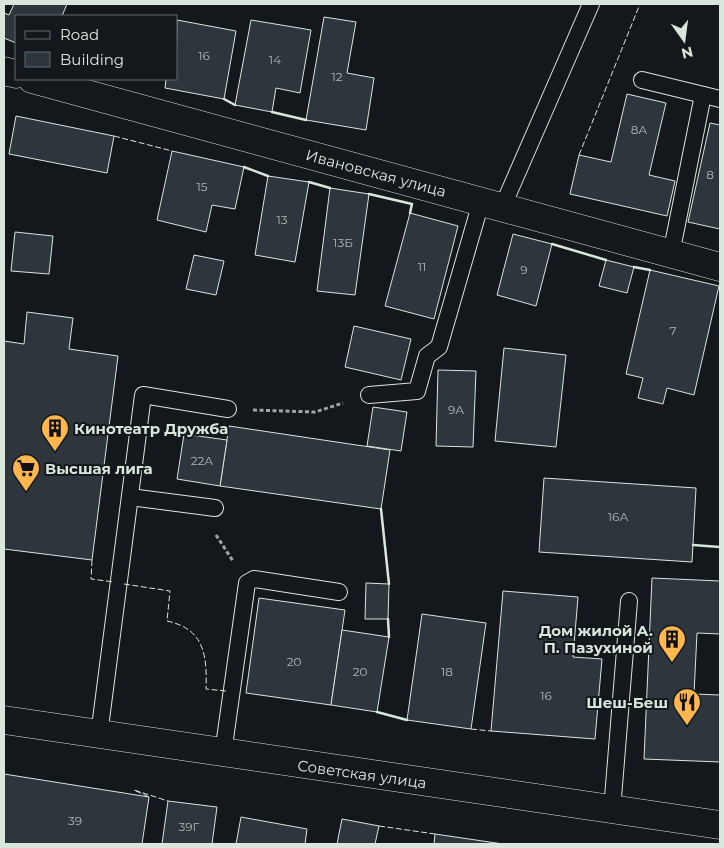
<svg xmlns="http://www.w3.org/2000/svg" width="724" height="848" viewBox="0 0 724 848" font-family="Montserrat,sans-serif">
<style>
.building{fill:#2c363c;stroke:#d8e6dc}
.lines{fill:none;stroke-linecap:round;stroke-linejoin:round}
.service-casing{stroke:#d8e6dc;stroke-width:18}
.minor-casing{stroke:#d8e6dc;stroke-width:29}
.secondary-casing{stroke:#d8e6dc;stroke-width:29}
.path{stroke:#9da8a2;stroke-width:3;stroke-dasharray:4 2.5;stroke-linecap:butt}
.service{stroke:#14181c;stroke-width:16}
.minor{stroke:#14181c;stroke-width:28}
.secondary{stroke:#14181c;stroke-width:28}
.fence{stroke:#d8e6dc;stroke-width:1;stroke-dasharray:6 2.5;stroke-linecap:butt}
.wall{stroke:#d8e6dc;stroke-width:2.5}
.labels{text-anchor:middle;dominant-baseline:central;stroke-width:4;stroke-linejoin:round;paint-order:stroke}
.number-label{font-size:12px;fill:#adbab4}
.street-label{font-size:15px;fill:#d8e6dc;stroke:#14181c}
.poi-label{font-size:15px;font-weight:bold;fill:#d8e6dc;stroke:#14181c;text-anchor:start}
</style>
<rect width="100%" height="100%" fill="#14181c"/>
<g class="building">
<polygon points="14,4 67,4 62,16 16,16 16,43 4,38 4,13 9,15"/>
<polygon points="324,17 356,22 347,73 374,78 366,130 306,120"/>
<polygon points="177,20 236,31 224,99 165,88 166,79 176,79"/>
<polygon points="251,20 311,30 300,93 276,88 272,112 235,105"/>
<polygon points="627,94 666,103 649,175 675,181 667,216 570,194 579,155 611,162"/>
<polygon points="16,116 114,136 107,173 9,154"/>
<polygon points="710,123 720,125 720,229 688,222"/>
<polygon points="172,151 244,167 235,209 212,205 206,232 157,220"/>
<polygon points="268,176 309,182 295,262 255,255"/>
<polygon points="330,188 369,194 355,295 317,291"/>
<polygon points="410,213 458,226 434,319 385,306"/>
<polygon points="15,232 53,236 49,274 11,271"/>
<polygon points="513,234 552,244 536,306 497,295"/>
<polygon points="194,255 224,261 216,295 186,289"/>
<polygon points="606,260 634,267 627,293 599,286"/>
<polygon points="650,270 719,286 694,395 667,388 663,404 638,398 643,378 626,374"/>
<polygon points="27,312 73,318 69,349 118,356 92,560 4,549 4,341 24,344"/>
<polygon points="354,326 411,339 401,380 345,367"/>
<polygon points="504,348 566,355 556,447 495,441"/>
<polygon points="438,370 476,371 473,447 436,446"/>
<polygon points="373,407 407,412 401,451 367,446"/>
<polygon points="229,426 390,450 381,509 220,486"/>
<polygon points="184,434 227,440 220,486 177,479"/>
<polygon points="544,478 696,488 692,562 539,552"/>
<polygon points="652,578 720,581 720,634 697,633 694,694 720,695 720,762 644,759"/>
<polygon points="366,583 389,584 388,619 365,619"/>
<polygon points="503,591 578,597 573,657 602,659 595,739 491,731"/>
<polygon points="259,598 345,610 331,705 246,693"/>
<polygon points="422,614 486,623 471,729 407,720"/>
<polygon points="342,630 389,637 377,712 331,705"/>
<polygon points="4,774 149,797 142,844 4,844"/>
<polygon points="168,801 217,807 212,844 162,844"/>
<polygon points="241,817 307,829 305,844 236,844"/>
<polygon points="342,819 379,826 375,844 337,844"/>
<polygon points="435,834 503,844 434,844"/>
</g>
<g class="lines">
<g class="service-casing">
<g id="service">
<polyline points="642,80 720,99"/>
<polyline points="502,208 591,4"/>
<polyline points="671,254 703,95"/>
<polyline points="369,395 417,391 427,356 439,347 481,202"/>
<polyline points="130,497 215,508"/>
<polyline points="99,735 143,395 228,409"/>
<polyline points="223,753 247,583 254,579 339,592"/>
<polyline points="612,810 629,601"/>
</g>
</g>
<g class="minor-casing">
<g id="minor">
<polyline points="4,71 16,74"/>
<polyline points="32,79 720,267"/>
</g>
</g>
<g class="secondary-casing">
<polyline id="secondary" points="4,720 720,825"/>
</g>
<g class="path">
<polyline points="253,410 315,412 343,403"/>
<polyline points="216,535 233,561"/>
</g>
<use href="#service" class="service"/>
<use href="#minor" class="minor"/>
<use href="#secondary" class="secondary"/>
<g class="fence">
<polyline points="114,136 172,151"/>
<polyline points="579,155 640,4"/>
<polyline points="92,560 91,579 114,582"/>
<path d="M 124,584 L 170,591 L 167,621 C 205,629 207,656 206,689 L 226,691"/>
<polyline points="471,729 491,731"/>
<polyline points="149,797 134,790 168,801"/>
<polyline points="379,826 435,834"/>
</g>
<g class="wall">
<polyline points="224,99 235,105"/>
<polyline points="272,112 306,120"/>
<polyline points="244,167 268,176"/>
<polyline points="309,182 330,188"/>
<polyline points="369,194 412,204 410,213"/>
<polyline points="552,244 606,260"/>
<polyline points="634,267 650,270"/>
<polyline points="381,509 389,584"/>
<polyline points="693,545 720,547"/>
<polyline points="388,619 389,637"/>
<polyline points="377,712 407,720"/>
</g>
</g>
<defs>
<g id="building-pin" transform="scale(1.4375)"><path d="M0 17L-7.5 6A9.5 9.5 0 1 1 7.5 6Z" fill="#ffb74d" stroke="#14181c"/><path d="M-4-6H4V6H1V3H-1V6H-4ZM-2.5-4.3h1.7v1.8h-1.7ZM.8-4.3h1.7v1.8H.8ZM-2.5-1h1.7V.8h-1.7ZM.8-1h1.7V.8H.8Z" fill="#111"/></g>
<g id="supermarket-pin" transform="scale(1.4375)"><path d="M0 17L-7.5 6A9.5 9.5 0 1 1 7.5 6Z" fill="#ffb74d" stroke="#14181c"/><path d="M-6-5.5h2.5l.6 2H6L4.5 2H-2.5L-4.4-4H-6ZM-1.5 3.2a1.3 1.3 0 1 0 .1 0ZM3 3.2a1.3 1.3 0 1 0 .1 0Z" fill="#111"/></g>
<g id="restaurant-pin" transform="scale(1.4375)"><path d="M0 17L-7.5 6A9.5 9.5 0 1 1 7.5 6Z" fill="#ffb74d" stroke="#14181c"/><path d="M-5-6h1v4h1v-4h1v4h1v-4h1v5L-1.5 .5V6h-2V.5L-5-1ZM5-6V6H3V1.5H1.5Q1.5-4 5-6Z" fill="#111"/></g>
</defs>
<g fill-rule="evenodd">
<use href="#building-pin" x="55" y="428"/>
<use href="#supermarket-pin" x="26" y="468"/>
<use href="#building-pin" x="672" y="639"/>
<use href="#restaurant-pin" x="687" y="702"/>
</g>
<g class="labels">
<g class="number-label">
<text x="204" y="55">16</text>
<text x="275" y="59">14</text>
<text x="337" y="76">12</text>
<text x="639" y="129">8А</text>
<text x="710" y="174">8</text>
<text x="202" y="186">15</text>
<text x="282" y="219">13</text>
<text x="343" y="242">13Б</text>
<text x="422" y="266">11</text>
<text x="524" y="269">9</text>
<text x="673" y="330">7</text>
<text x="456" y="409">9А</text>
<text x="202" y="460">22А</text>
<text x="618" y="516">16А</text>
<text x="294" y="661">20</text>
<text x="360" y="671">20</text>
<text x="447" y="671">18</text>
<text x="546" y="695">16</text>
<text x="75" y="820">39</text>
<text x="189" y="826">39Г</text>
</g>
<g class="street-label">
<text transform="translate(376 173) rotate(15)">Ивановская улица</text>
<text transform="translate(362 774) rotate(8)">Советская улица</text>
</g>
<g class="poi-label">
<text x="74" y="428">Кинотеатр Дружба</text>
<text x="45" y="468">Высшая лига</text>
<text x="653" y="630" text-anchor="end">Дом жилой А.<tspan x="653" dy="17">П. Пазухиной</tspan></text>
<text x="668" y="702" text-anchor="end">Шеш-Беш</text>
</g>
</g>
<rect width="724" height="848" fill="none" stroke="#d8e6dc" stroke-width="10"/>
<rect x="15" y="15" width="162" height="65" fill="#14181c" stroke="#626a69"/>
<rect x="25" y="31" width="25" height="8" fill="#14181c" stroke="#626a69"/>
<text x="60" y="40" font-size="15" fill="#d8e6dc">Road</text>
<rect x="25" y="52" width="25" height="15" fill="#2c363c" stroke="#626a69"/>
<text x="60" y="65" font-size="15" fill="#d8e6dc">Building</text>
<g transform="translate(684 40) rotate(166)" stroke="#14181c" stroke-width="4" paint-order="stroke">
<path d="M0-4L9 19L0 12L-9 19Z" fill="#d8e6dc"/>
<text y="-8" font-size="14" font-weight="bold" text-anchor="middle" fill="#d8e6dc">N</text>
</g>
</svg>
